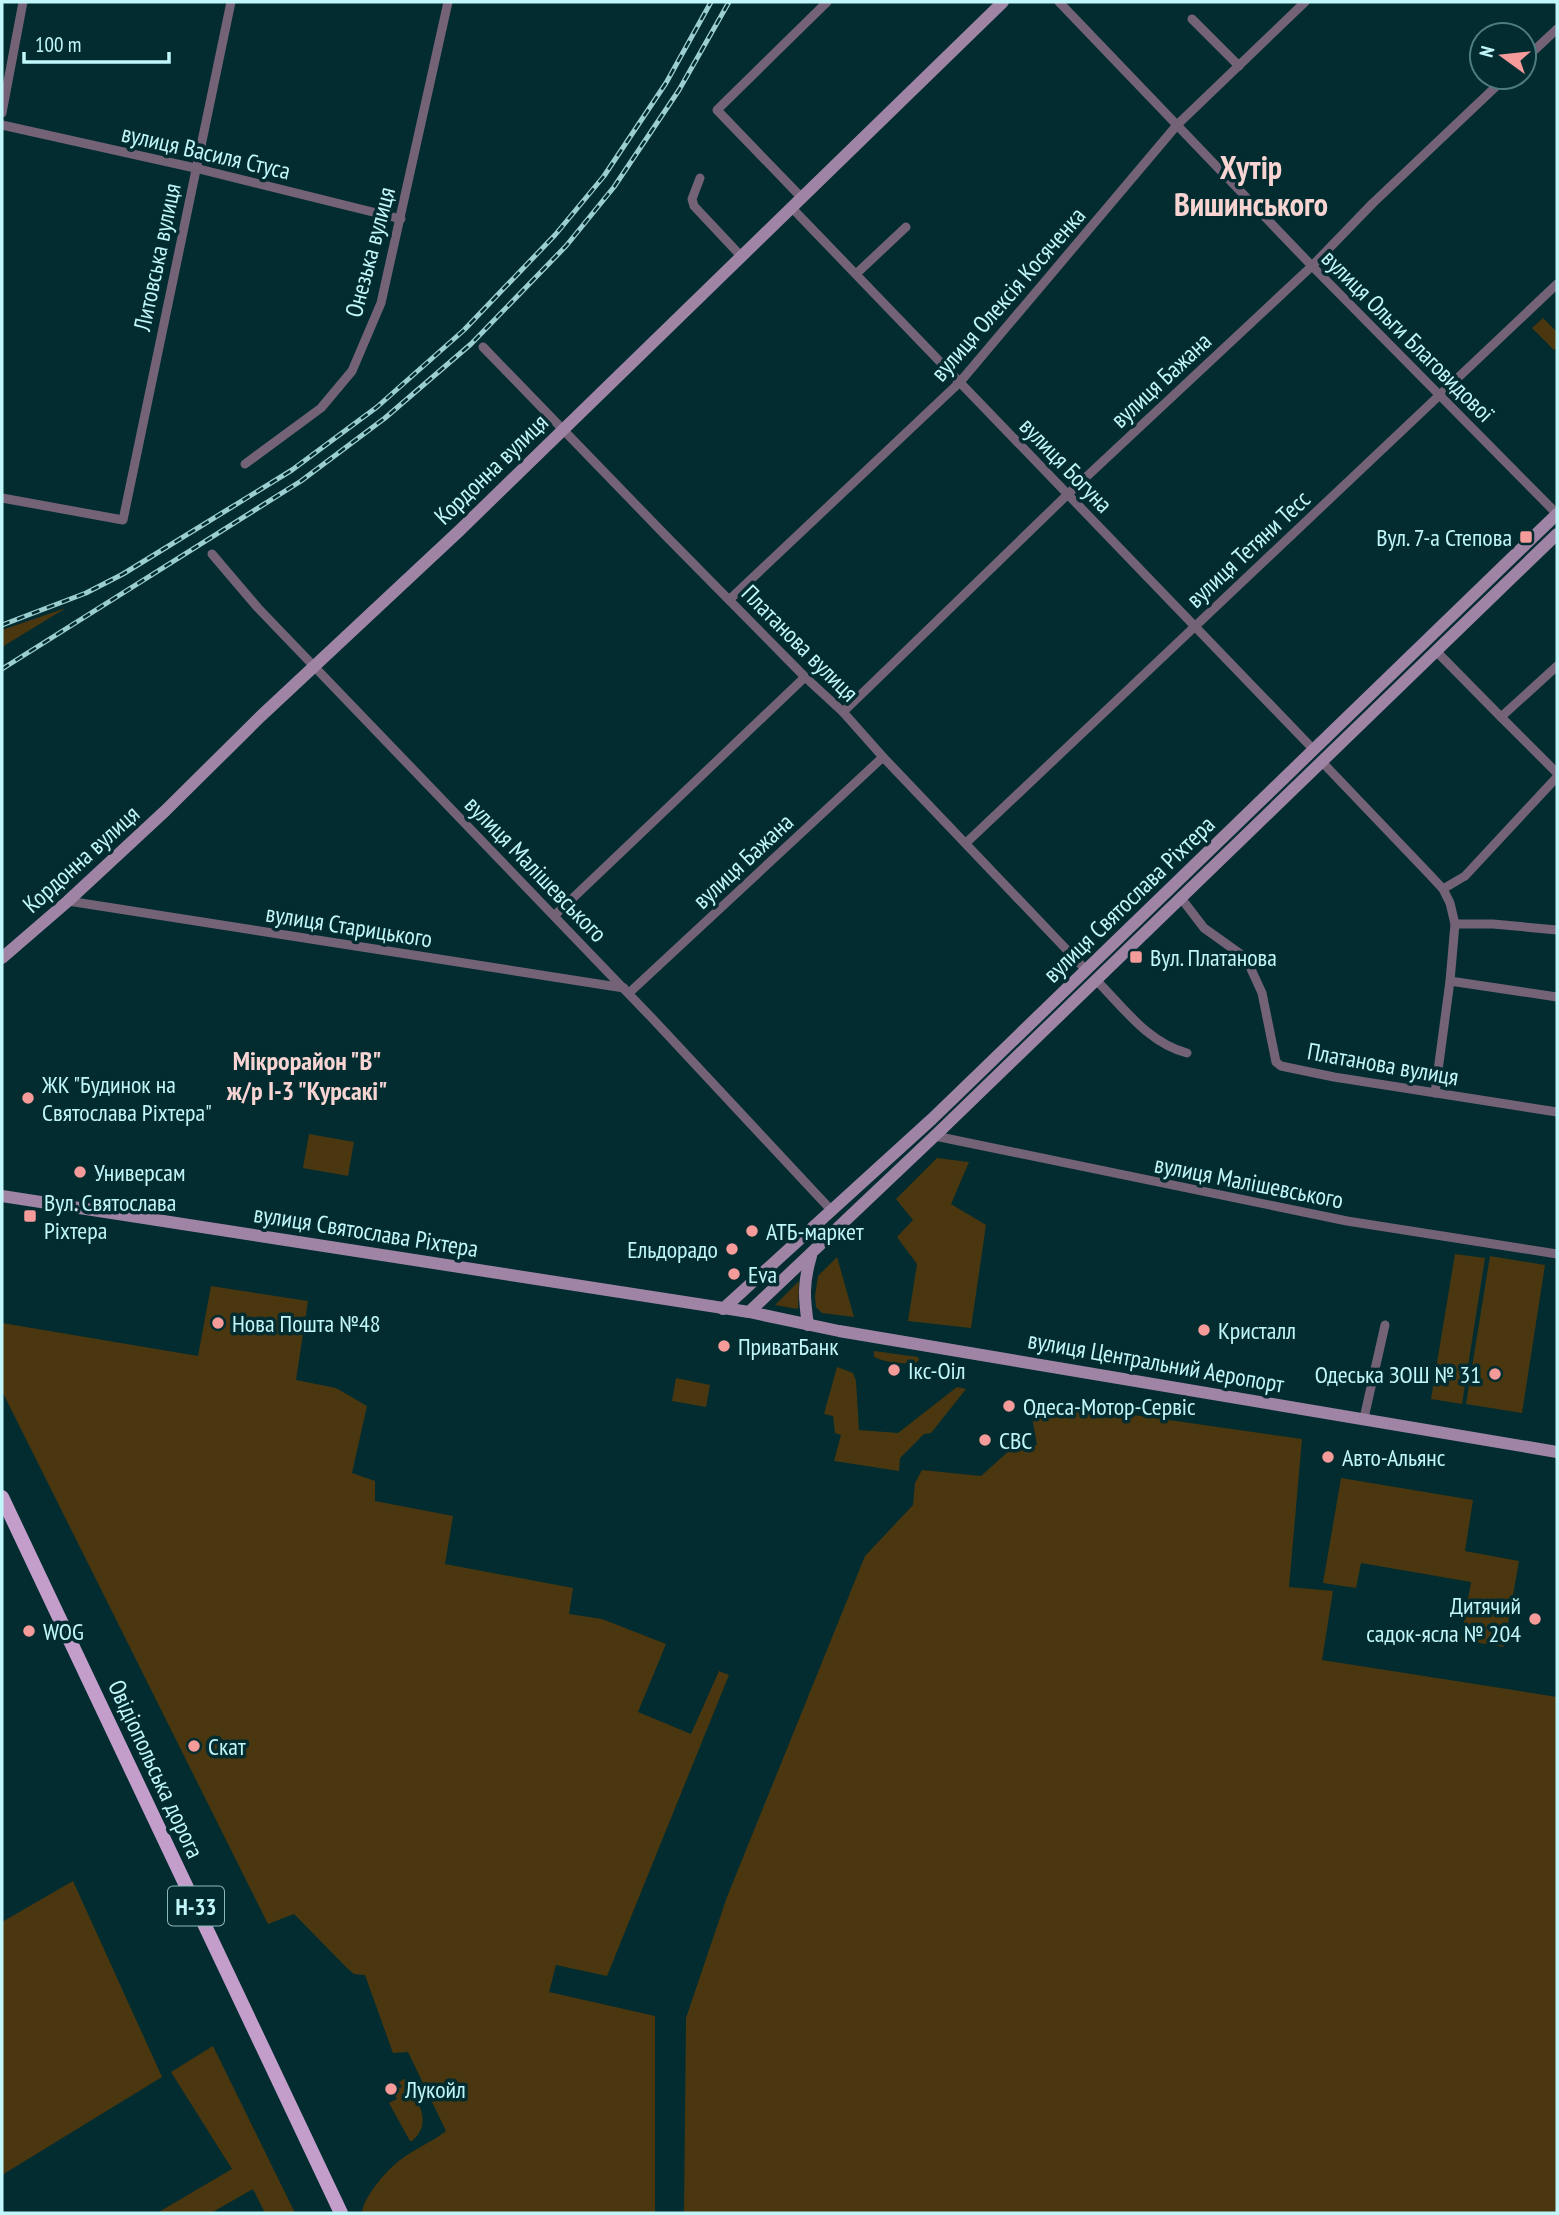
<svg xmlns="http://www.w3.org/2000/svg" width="1559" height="2215" viewBox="0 0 1559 2215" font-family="'PT Sans Narrow',sans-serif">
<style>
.green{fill:#4b370f}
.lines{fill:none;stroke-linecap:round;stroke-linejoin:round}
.street{stroke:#746277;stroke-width:9}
.secondary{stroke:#a084a6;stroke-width:12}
.primary{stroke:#c39eca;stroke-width:14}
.rail-casing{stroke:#9bced1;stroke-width:5}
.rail{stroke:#022c2f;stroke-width:2.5;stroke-dasharray:8;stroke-linecap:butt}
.poi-dot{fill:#f59b99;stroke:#022c2f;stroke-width:2.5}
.labels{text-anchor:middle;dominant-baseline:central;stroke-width:7;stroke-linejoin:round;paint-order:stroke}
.shield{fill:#022c2f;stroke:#88babd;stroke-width:2}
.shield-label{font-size:23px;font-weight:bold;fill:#c1f7fa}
.street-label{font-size:24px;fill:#c1f7fa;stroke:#022c2f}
.poi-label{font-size:24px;fill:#c1f7fa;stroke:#022c2f;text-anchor:start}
.neighbourhood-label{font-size:26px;font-weight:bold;fill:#f8d4d3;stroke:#022c2f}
.district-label{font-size:32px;font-weight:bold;fill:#f8d4d3;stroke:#022c2f}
</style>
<rect width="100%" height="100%" fill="#022c2f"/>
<g class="green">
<polygon points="1543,318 1557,332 1557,347 1554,350 1532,328"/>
<polygon points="66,608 2,647 2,630"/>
<polygon points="309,1134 354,1142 348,1176 303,1168"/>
<polygon points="937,1158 969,1162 951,1204 986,1225 971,1328 908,1321 917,1264 897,1237 913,1220 896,1199"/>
<polygon points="1455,1254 1485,1258 1462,1404 1431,1399"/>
<polygon points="1490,1256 1545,1265 1522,1413 1466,1404"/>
<polygon points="837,1257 854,1317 822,1313 816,1307 815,1296 818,1276"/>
<polygon points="799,1281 798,1309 775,1305"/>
<path d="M 211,1286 L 308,1301 L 296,1380 L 336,1388 L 367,1406 L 352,1473 L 375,1481 L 375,1501 L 453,1516 L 445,1564 L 573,1588 L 569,1614 L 602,1619 L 666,1644 L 638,1712 L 691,1734 L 719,1671 L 729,1675 L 607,1976 L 556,1965 L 549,1992 L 655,2016 L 655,2213 L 362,2213 C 364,2196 386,2171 400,2160 C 414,2149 432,2142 446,2131 L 408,2052 L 393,2053 L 365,1975 L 354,1974 L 347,1968 L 294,1914 L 268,1924 L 2,1391 L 2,1323 L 198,1356 Z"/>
<path d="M 874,1351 L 918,1357 L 919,1360 L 916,1363 C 902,1364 887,1363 874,1357 Z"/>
<polygon points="837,1367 853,1373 856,1381 859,1430 898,1433 957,1387 966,1389 931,1433 924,1434 900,1458 899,1471 834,1461 841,1435 835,1433 833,1416 824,1414"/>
<polygon points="676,1378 710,1385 706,1407 672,1401"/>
<polygon points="1029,1400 1302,1439 1289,1587 1333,1591 1322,1660 1557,1697 1557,2213 684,2213 686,2018 727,1897 865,1556 913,1505 915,1483 922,1470 981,1476 1011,1449 1037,1445"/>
<polygon points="1341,1478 1473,1500 1465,1551 1519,1561 1504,1647 1461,1640 1471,1582 1361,1563 1356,1588 1323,1583"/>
<polygon points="73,1881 162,2077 2,2175 2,1922"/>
<polygon points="213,2046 295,2213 265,2213 253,2189 211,2213 157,2213 232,2169 171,2072"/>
<path d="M 404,2079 L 408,2081 C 417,2102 434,2123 412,2141 L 410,2141 L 389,2103 L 397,2099 L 394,2093 L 399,2091 L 399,2088 L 402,2087 L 399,2082 Z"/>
</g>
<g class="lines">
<g class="street">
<polyline points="1059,2 1312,266 1557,514"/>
<polyline points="1192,19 1239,66"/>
<polyline points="1524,60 1557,29"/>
<polyline points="2,113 23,2"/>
<polyline points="2,125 195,168 401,219"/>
<polyline points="700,178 692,199 694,206 741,256"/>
<polyline points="801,197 717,110 827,2"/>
<polyline points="791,207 1314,750"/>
<polyline points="856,274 906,227"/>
<polyline points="483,347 667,537 805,677 843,712 883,757 1086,970"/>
<polyline points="245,464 321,408 352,371 381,303 448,2"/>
<polyline points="2,498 123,520 231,2"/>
<polyline points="212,554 258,608 650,1016 832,1211"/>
<polyline points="729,600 960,382 1177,125 1305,2"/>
<polyline points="1436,651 1501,717"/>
<polyline points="1557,666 1501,717 1557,773"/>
<polyline points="843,712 1068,494 1312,266 1373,203 1506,77"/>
<polyline points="1322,762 1430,875 1443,889 1450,903 1455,924 1450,981 1435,1093"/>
<polyline points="966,843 1557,284"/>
<polyline points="1443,889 1465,876 1557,777"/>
<polyline points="1181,898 1204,928 1246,958 1262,993 1276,1062 1281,1066 1334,1077 1557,1112"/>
<polyline points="68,901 624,988"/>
<polyline points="554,916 805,677"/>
<polyline points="1455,924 1493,924 1557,930"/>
<path d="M 1096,980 C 1123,1007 1148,1043 1187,1053"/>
<polyline points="1450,981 1557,997"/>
<polyline points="629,993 883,757"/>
<polyline points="935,1136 1347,1221 1557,1254"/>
<polyline points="1364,1418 1385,1325"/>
</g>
<g class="secondary">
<polyline points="2,958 68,901 165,811 261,716 459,531 1003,2"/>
<polyline points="2,1196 749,1312 839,1331 1557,1452"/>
<polyline points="723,1309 932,1119 1557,514"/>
<polyline points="749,1312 942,1129 1557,534"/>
<path d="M 808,1325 C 804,1298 803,1283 811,1256"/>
</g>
<polyline class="primary" points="2,1497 341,2213"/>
<g class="rail-casing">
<g id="rail">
<polyline points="2,625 86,593 123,574 292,470 377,407 464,330 555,235 604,176 666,83 711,2"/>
<polyline points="2,669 301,481 385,418 471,344 566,246 614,187 679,90 729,2"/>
</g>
</g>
<use href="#rail" class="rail"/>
</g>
<g class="poi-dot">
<rect x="1519" y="530" width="14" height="14" rx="3.5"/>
<rect x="1129" y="950" width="14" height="14" rx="3.5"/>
<circle cx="28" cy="1098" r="7"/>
<circle cx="80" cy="1172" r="7"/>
<rect x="23" y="1209" width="14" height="14" rx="3.5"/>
<circle cx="752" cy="1231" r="7"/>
<circle cx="732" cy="1249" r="7"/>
<circle cx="734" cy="1274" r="7"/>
<circle cx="218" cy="1323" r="7"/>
<circle cx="1204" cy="1330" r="7"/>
<circle cx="724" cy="1346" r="7"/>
<circle cx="894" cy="1370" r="7"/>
<circle cx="1495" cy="1374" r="7"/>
<circle cx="1009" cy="1406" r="7"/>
<circle cx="985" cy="1440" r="7"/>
<circle cx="1328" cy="1457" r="7"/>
<circle cx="1535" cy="1619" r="7"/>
<circle cx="29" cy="1631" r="7"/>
<circle cx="194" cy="1746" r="7"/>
<circle cx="391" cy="2089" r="7"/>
</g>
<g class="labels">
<rect class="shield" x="168" y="1886.5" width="56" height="39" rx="5"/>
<g class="shield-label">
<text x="196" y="1906">Н-33</text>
</g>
<g class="street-label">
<text transform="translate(206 152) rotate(13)">вулиця Василя Стуса</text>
<text transform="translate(370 252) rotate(-75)">Онезька вулиця</text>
<text transform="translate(157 257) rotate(-78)">Литовська вулиця</text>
<text transform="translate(1008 294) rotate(-49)">вулиця Олексія Косяченка</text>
<text transform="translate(1408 336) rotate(45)">вулиця Ольги Благовидової</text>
<text transform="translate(1161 380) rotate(-43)">вулиця Бажана</text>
<text transform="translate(1066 465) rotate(46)">вулиця Богуна</text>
<text transform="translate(491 469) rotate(-44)">Кордонна вулиця</text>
<text transform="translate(1248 549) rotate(-43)">вулиця Тетяни Тесс</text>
<text transform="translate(800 643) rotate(45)">Платанова вулиця</text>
<text transform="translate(81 859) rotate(-42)">Кордонна вулиця</text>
<text transform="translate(743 861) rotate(-43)">вулиця Бажана</text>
<text transform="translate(536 869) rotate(46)">вулиця Малішевського</text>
<text transform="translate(1129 899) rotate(-44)">вулиця Святослава Ріхтера</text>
<text transform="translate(349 926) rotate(9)">вулиця Старицького</text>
<text transform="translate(1383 1064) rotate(10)">Платанова вулиця</text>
<text transform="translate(1249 1182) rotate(11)">вулиця Малішевського</text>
<text transform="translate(366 1231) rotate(9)">вулиця Святослава Ріхтера</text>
<text transform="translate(1156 1362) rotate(10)">вулиця Центральний Аеропорт</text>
<text transform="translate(156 1769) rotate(65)">Овідіопольська дорога</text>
</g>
<g class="poi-label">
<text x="1512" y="537" text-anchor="end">Вул. 7-а Степова</text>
<text x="1150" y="957">Вул. Платанова</text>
<text x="42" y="1084">ЖК "Будинок на<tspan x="42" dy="28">Святослава Ріхтера"</tspan></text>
<text x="94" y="1172">Универсам</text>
<text x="44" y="1202">Вул. Святослава<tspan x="44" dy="28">Ріхтера</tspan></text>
<text x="766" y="1231">АТБ-маркет</text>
<text x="718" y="1249" text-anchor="end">Ельдорадо</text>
<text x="748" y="1274">Eva</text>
<text x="232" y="1323">Нова Пошта №48</text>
<text x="1218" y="1330">Кристалл</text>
<text x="738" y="1346">ПриватБанк</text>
<text x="908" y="1370">Ікс-Оіл</text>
<text x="1481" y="1374" text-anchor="end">Одеська ЗОШ № 31</text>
<text x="1023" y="1406">Одеса-Мотор-Сервіс</text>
<text x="999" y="1440">СВС</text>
<text x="1342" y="1457">Авто-Альянс</text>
<text x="1521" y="1605" text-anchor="end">Дитячий<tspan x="1521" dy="28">садок-ясла № 204</tspan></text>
<text x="43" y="1631">WOG</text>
<text x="208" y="1746">Скат</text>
<text x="405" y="2089">Лукойл</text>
</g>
<g class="neighbourhood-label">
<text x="307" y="1060">Мікрорайон "В"<tspan x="307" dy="30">ж/р I-3 "Курсакі"</tspan></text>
</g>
<g class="district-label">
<text x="1251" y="167">Хутір<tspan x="1251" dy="37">Вишинського</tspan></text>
</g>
</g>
<rect width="1559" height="2215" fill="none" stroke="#c1f7fa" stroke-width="7"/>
<g transform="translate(1503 56) rotate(285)"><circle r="33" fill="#022c2f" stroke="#4e7d80" stroke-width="2"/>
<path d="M0-5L12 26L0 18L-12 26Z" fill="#f59b99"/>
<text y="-10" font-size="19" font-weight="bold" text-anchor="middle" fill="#c1f7fa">N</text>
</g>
<path d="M24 52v10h145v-10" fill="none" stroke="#c1f7fa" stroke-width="3.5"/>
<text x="35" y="52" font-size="21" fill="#c1f7fa" stroke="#022c2f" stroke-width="5" paint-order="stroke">100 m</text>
</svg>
